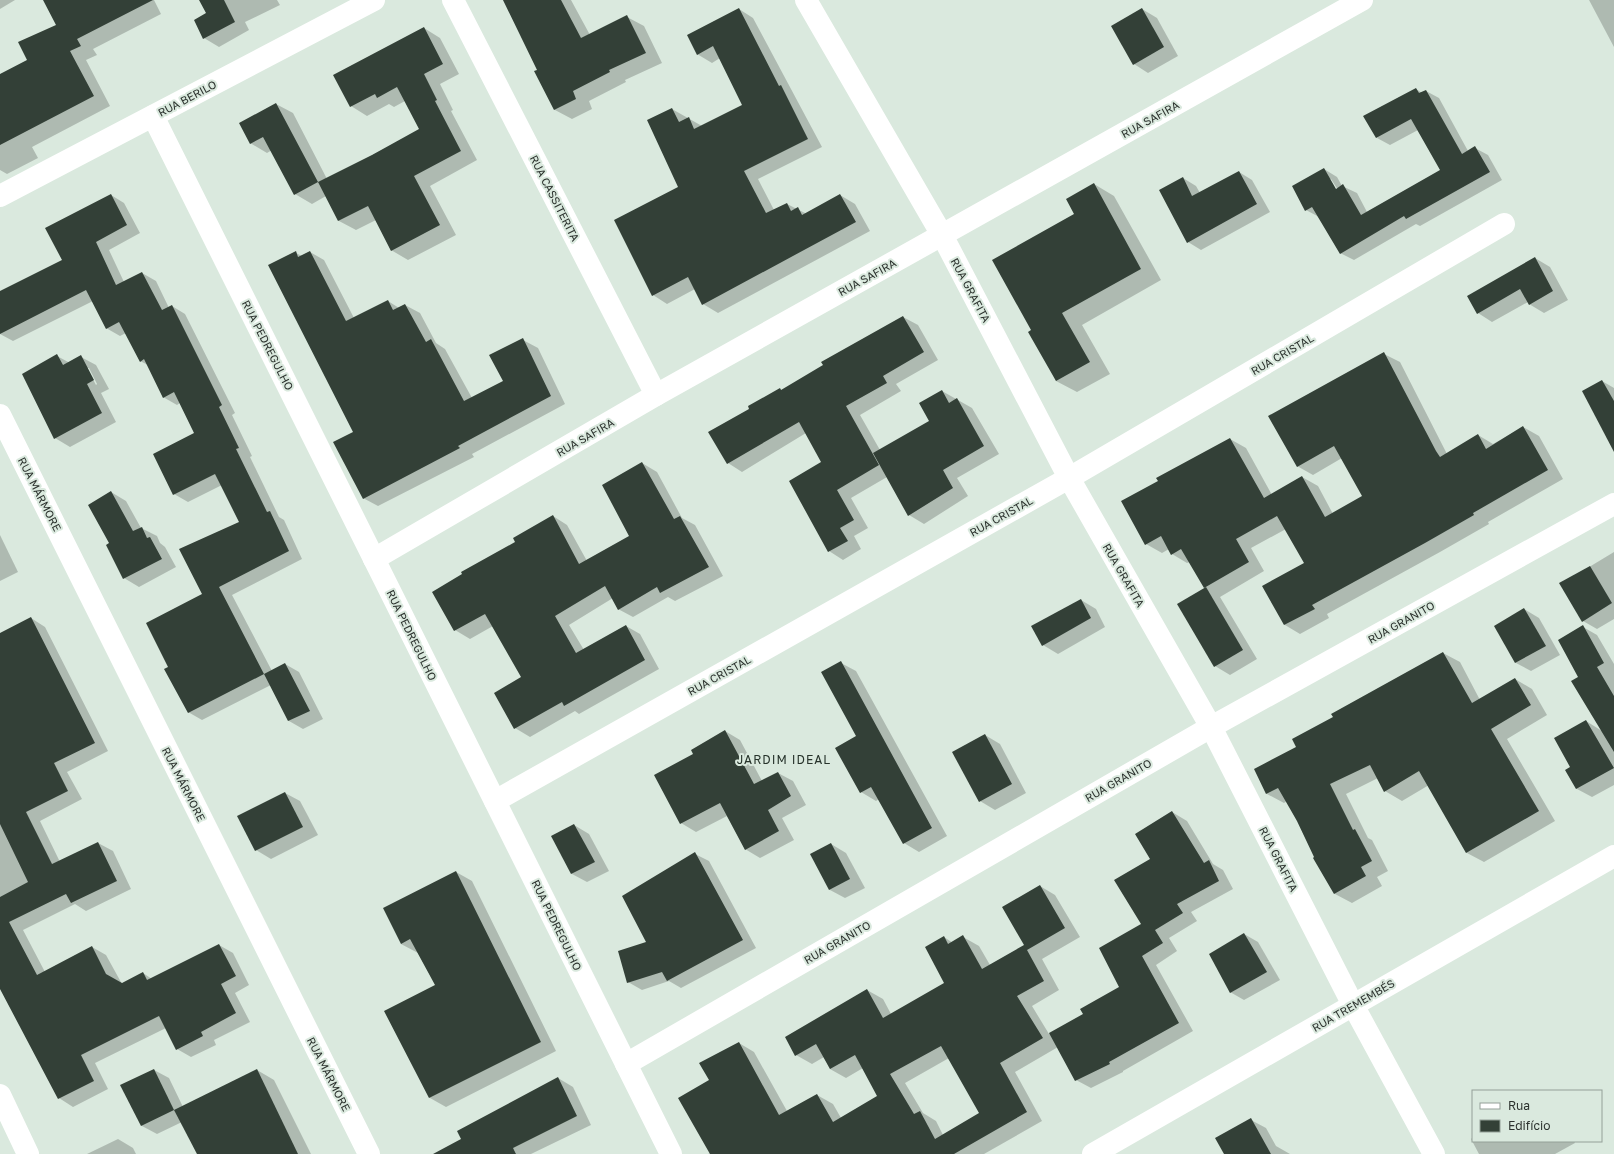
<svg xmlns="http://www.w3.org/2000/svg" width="1614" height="1154" viewBox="0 0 1614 1154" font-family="'Golos Text',sans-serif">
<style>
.shadow{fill:#0003;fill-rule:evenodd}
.building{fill:#334037;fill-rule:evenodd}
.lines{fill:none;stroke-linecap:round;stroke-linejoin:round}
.minor{stroke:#fff;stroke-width:22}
.labels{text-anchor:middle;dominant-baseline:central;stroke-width:4;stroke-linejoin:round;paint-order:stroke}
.street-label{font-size:11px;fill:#2c322e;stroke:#dae9de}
.neighbourhood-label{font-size:12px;letter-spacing:1px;fill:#27332b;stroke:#dae9de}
</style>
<rect width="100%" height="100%" fill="#dae9de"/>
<g class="shadow">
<polygon points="0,0 15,0 0,9"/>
<polygon points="44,0 154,0 161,14 93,49 97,55 86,60 110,106 32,147 38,158 7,174 0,170 0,75 28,60 57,25"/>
<polygon points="200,0 277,0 280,5 245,22 249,30 219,47 204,38 207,14"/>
<polygon points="503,0 571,0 590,35 627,17 644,26 662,63 625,80 626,82 589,101 592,109 572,119 555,110 536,72 539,70"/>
<polygon points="1589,0 1614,0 1614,47"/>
<polygon points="739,9 753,18 822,147 758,179 774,210 787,204 807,214 840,195 855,204 870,231 718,313 703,304 695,289 667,304 653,295 680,188 672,109 702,126 743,105 720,58 712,63 697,54"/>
<polygon points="1142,9 1157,18 1178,56 1148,73 1134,64"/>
<polygon points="424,28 440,38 459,74 440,84 453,110 451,111 477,160 430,186 456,235 408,260 391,250 376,220 356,230 339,221 326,196 312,204 295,194 272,150 267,153 250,143 276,104 293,113 327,179 420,130 405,101 394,107 389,104 367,116 351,106"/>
<path d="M 1416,89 L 1422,93 L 1426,91 L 1439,98 L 1468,151 L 1475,148 L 1488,155 L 1502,180 L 1420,226 L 1416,224 L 1354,260 L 1340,253 L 1319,217 L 1306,210 L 1324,169 L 1337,177 L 1342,186 L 1357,193 L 1367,212 L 1441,170 L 1418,130 L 1390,145 L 1377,138 ZM 1329,179 L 1331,179 L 1340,193 L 1338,194 Z"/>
<polygon points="1239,172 1252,180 1270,212 1201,250 1188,242 1183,178 1196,186 1200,193"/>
<polygon points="1094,184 1114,196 1161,280 1082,325 1110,374 1077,392 1056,381 1033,331 1075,215"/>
<polygon points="111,195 124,203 140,233 109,250 124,282 142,273 156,281 169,308 172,306 185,314 235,413 232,415 252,456 250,457 279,517 284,520 302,559 232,595 272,671 285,664 299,672 323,719 303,729 289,721 271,685 202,720 188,712 169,667 240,522 222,485 188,502 174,494 195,434 180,403 177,405 163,397 148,365 140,361 126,333 120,336 106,328 93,301 13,341 0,334 0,292 63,260"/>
<polygon points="310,252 324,260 354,318 388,301 399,308 405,305 420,313 436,343 445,349 472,398 504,382 523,340 538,348 565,404 472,454 474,457 378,506 363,498 354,432 296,253 302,256"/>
<polygon points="1535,258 1550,267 1568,300 1544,313 1529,304 1528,302 1492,322 1478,313"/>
<polygon points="903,317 918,325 938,360 896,384 901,391 860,415 880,450 930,422 942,391 972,408 999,454 957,478 968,496 924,524 909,515 887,477 851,498 868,528 854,536 861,549 843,560 829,551 790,481 823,462 806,433 742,472 728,463 751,409 780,389 782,391 824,366 823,363"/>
<polygon points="1384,354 1400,362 1447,454 1478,435 1493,444 1523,427 1539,436 1563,479 1488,522 1489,524 1440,552 1327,614 1329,618 1300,634 1285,625 1264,587 1305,563 1286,529 1251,548 1264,571 1220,597 1257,659 1230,675 1215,666 1205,588 1190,562 1187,563 1172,554 1169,549 1162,553 1146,544 1159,481 1230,439 1246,448 1272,495 1302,477 1318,486 1333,514 1364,496 1342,458 1313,475 1297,466"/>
<path d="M 57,356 L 70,363 L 81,357 L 96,365 L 109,389 L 101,393 L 116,422 L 70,447 L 55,438 ZM 87,368 L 89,368 L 97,384 L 96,385 Z"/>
<polygon points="1602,381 1614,388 1614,440"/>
<polygon points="642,463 657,472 682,518 695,525 723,576 675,601 668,597 633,617 618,609 613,598 569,625 584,650 626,626 640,634 659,669 579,714 575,711 530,737 515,728 522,677 493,626 470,639 455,630 517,543 553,516 567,525 587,561 631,537"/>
<polygon points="111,492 126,501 141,528 157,536 160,543 165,547 176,567 139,587 124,578 110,544"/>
<polygon points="0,535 18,572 0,581"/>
<polygon points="1614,552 1614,619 1597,629 1583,621 1561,584"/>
<polygon points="1081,600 1096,609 1105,627 1058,654 1043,645"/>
<polygon points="1524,609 1539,618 1560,655 1531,671 1516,663 1495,626"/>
<polygon points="31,618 45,627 108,751 67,772 82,799 40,821 60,862 98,843 113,851 131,889 86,911 75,904 23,930 45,972 92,947 106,955 122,984 143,973 152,979 219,945 233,953 249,985 235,993 250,1022 214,1040 216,1045 191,1057 177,1049 166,1028 95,1063 108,1089 73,1107 59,1098 0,988 0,634"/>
<polygon points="1583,627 1597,635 1614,664 1614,785 1592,797 1577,789 1566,771 1571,767 1586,721 1602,731 1580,678"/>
<polygon points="1443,653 1460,662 1480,700 1515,679 1532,689 1547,715 1507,739 1555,821 1484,862 1467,853 1429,785 1402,801 1385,791 1378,778 1346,794 1368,838 1372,840 1388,871 1377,877 1382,886 1352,903 1335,894 1314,858 1315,857 1287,801 1284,803 1267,794 1255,769 1298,748 1335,718"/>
<polygon points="841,663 856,671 947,836 919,852 904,843 879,799 876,801 861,792 857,737"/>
<polygon points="725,731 740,740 762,781 778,773 793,781 806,805 782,818 794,840 760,858 745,849 727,816 696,832 681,823 655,776 695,755"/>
<polygon points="985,735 1000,744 1026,793 995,810 980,801"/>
<polygon points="285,793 300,801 318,835 271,859 256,850 239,816"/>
<path d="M 1172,812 L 1187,821 L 1213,864 L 1223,870 L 1233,889 L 1191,912 L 1197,921 L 1169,938 L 1177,951 L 1156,965 L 1193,1031 L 1123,1071 L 1123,1072 L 1091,1088 L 1076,1080 L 1058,1047 L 1015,1072 L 1042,1121 L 984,1154 L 708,1154 L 711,1153 L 710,1081 L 739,1043 L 754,1052 L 787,1111 L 817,1095 L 833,1104 L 841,1118 L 879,1096 L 863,1068 L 846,1078 L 830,1069 L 824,1057 L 812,1064 L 796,1055 L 867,990 L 883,999 L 891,1014 L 945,984 L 944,937 L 953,943 L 963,937 L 979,946 L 990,965 L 1025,945 L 1040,886 L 1055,895 L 1080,937 L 1042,959 L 1059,990 L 1032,1006 L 1049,1034 L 1085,1015 L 1121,987 L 1142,925 L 1152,859 ZM 949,1058 L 981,1113 L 943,1135 L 936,1121 L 923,1113 L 905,1083 Z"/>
<polygon points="574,825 589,834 609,871 587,882 572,874 552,836"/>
<polygon points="831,844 846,853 865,888 845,898 830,890 811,854"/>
<polygon points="695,854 709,861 756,948 681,988 669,981 642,990 628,982"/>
<polygon points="456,872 472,881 556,1051 446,1107 430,1098 385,1012 436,986 418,953 401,944"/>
<polygon points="1244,934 1258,942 1280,980 1244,1000 1230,992"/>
<polygon points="154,1070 169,1078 183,1107 257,1070 274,1080 311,1154 197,1154 182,1122 157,1134 142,1126 122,1086"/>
<polygon points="558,1078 573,1087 591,1125 531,1154 462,1154"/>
<polygon points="1251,1120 1266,1128 1276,1146 1290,1154 1245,1154"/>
<polygon points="1473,1137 1473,1141 1574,1141 1575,1143 1555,1154 1479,1154 1471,1139"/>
<polygon points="118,1139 133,1148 136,1154 87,1154"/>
</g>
<g class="building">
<polygon points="43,0 153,0 77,39 81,46 70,51 94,96 0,145 0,74 27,60 18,42 56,25"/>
<polygon points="199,0 224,0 235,22 203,39 194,20 206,13"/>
<polygon points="503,0 561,0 581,38 627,15 646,53 609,70 610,72 573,91 576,99 554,110 534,71 537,70"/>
<polygon points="739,8 779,86 781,85 808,139 744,171 766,213 787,203 791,211 798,207 802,215 840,194 856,222 702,305 688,277 652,296 614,220 678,187 647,120 672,108 679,122 689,117 694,129 742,105 713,46 697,55 687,35"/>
<polygon points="1142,8 1164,47 1133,65 1111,26"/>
<polygon points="424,27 443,64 424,74 437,100 435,101 461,151 414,176 440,225 391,251 368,206 338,221 318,182 294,195 263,137 250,144 239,123 276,103 318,182 372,155 419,129 397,87 377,98 375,94 350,107 333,75"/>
<polygon points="1416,88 1419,93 1426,90 1462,154 1475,146 1490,172 1406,219 1404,216 1340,254 1312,207 1305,211 1292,186 1324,168 1336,189 1343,184 1361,215 1440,170 1411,119 1376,138 1363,116"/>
<polygon points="1239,171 1257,204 1187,243 1159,190 1183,177 1192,196"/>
<polygon points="1094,183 1141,269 1062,313 1090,362 1056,381 1028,332 1031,330 992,260 1074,214 1066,199"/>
<polygon points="111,194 127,225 96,242 116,285 142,272 162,310 172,305 222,405 219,407 239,448 236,449 267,512 270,511 289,551 219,587 264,674 285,663 310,711 288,721 264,674 188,713 164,669 168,667 146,623 202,594 179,549 239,522 215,474 173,495 153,454 194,433 174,392 163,398 144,359 140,362 119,322 106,329 86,290 0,334 0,291 62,260 45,228"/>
<polygon points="296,251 298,257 310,251 346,321 388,300 393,310 405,304 426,342 431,339 464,401 503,381 489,355 523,338 551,396 458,446 460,448 363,499 333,442 353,432 268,265"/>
<polygon points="1535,257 1553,291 1529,305 1520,289 1477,314 1467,296"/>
<polygon points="903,316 924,352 883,376 887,383 846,406 879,465 837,490 854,520 840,528 848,541 828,552 789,481 821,462 799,422 727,464 708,432 749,409 748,406 780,388 781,390 823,365 821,362"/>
<polygon points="1384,352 1436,451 1440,457 1478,434 1486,449 1523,426 1548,470 1473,513 1474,515 1425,543 1312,605 1315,609 1284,625 1262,586 1304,563 1277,516 1236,539 1249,562 1204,588 1181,549 1171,555 1161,536 1145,545 1121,501 1158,481 1156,478 1230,438 1264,498 1302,476 1325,517 1362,496 1334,446 1297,467 1268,416"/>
<polygon points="57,354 63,365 81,355 94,380 87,384 102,413 54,439 22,374"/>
<polygon points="1602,380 1614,401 1614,452 1582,391"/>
<polygon points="942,390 949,403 957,398 984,446 943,470 953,488 908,516 873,453 929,421 919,403"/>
<polygon points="642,462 674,519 680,516 709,567 660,593 657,587 618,610 605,586 555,616 576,653 626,625 645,660 564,706 562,702 514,729 494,693 521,677 485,614 454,631 432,592 462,574 461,572 515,542 513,538 553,515 579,564 629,536 602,485"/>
<polygon points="111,491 133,531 142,527 147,538 150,537 162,559 123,579 106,545 109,543 88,505"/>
<polygon points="1590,566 1612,603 1582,622 1559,583"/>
<polygon points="1206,587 1243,650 1214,667 1177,604"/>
<polygon points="1081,599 1091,618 1042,646 1031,626"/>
<polygon points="1524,608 1546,646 1515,663 1494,626"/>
<polygon points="31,617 95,743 54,763 68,791 26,812 52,864 98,842 117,881 71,903 66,894 9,922 37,975 92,946 106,974 122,983 143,972 147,980 219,944 236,976 221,984 236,1013 201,1032 203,1036 176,1050 159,1016 81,1055 94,1081 58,1099 0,989 0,897 28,882 0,824 0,633"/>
<polygon points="1583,625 1604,663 1597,667 1614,696 1614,752 1571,681 1578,677 1558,640"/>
<polygon points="1443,652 1472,703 1515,678 1531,705 1491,729 1539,811 1466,853 1419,771 1384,792 1370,765 1330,784 1353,830 1355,829 1372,861 1361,867 1366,876 1334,894 1313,858 1314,857 1297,821 1278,788 1266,794 1254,769 1296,747 1292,739 1333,717 1331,714"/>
<polygon points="841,661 932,828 903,844 871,787 860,793 835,748 856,736 821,672"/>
<polygon points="1586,720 1614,768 1576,789 1565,770 1570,767 1554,738"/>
<polygon points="725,730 754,784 778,772 791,796 768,810 779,831 745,850 720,803 680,824 654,775 693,754 691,750"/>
<polygon points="985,734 1012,784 979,802 952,752"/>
<polygon points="285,792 303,827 255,851 237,816"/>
<polygon points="1172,811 1204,863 1209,860 1219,881 1177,904 1183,913 1155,930 1163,943 1142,956 1179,1023 1109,1062 1110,1064 1075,1081 1049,1033 1083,1014 1080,1009 1119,987 1099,948 1141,924 1114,880 1150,859 1135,834"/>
<polygon points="574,824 595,862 571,874 551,836"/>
<polygon points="831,843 850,879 829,890 810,854"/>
<polygon points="695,852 743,940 667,981 662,972 627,983 618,951 646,942 622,896"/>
<polygon points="456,871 541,1042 429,1098 384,1011 435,985 410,939 401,944 383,908"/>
<path d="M 1040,885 L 1065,928 L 1027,950 L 1044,981 L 1017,996 L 1043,1038 L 1000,1063 L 1027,1112 L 954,1154 L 710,1154 L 678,1098 L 709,1080 L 699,1063 L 739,1042 L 779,1115 L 817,1094 L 833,1122 L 877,1096 L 855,1055 L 830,1069 L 816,1044 L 795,1056 L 785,1037 L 867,989 L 883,1018 L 944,983 L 925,947 L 944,936 L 948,944 L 963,935 L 982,969 L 1024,945 L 1002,907 ZM 941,1046 L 979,1113 L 935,1139 L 920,1111 L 914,1114 L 890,1074 Z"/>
<polygon points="1244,933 1267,972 1230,993 1209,954"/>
<polygon points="154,1069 174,1110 141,1126 120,1085"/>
<polygon points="257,1069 298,1154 197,1154 174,1110"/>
<polygon points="558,1077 577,1116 513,1148 516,1154 433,1154 461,1139 457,1131"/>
<polygon points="1251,1118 1271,1154 1224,1154 1215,1138"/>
</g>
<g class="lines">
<g class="minor">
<polyline points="453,0 656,395"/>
<polyline points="806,0 942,235 1069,478 1211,727 1353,1005 1434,1154"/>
<polyline points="153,116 671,1154"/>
<polyline points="0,196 374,0"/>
<polyline points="0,415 369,1154"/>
<polyline points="374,559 656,395 1362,0"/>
<polyline points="495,801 1069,478 1504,224"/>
<polyline points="626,1064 1211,727 1614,504"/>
<polyline points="0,1095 28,1154"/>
<polyline points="1093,1154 1614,856"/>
</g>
</g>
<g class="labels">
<g class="street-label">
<text transform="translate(187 98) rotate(-28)">RUA BERILO</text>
<text transform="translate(1150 119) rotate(-29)">RUA SAFIRA</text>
<text transform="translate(555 198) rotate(63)">RUA CASSITERITA</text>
<text transform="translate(867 277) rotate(-29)">RUA SAFIRA</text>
<text transform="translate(971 290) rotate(62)">RUA GRAFITA</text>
<text transform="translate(268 345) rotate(63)">RUA PEDREGULHO</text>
<text transform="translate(1282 354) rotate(-30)">RUA CRISTAL</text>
<text transform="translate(585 437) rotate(-30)">RUA SAFIRA</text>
<text transform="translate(40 494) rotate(63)">RUA MÁRMORE</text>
<text transform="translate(1001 516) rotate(-29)">RUA CRISTAL</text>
<text transform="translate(1124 575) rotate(60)">RUA GRAFITA</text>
<text transform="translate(1401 622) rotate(-29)">RUA GRANITO</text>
<text transform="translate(412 635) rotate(64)">RUA PEDREGULHO</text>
<text transform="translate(719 675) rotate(-29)">RUA CRISTAL</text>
<text transform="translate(1118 780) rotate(-30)">RUA GRANITO</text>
<text transform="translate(184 784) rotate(63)">RUA MÁRMORE</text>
<text transform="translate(1279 859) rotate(63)">RUA GRAFITA</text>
<text transform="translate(557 925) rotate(64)">RUA PEDREGULHO</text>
<text transform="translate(837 942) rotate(-30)">RUA GRANITO</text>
<text transform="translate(1353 1005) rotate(-30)">RUA TREMEMBÉS</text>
<text transform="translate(329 1074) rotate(63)">RUA MÁRMORE</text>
</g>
<g class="neighbourhood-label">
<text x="784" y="759">JARDIM IDEAL</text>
</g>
</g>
<rect x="1472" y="1090" width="130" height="52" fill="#dae9de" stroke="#94a098"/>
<rect x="1480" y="1103" width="20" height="6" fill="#ffffff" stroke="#94a098"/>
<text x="1508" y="1110" font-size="12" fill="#2c322e">Rua</text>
<rect x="1480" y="1120" width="20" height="12" fill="#334037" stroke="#94a098"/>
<text x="1508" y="1130" font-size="12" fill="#2c322e">Edifício</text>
</svg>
